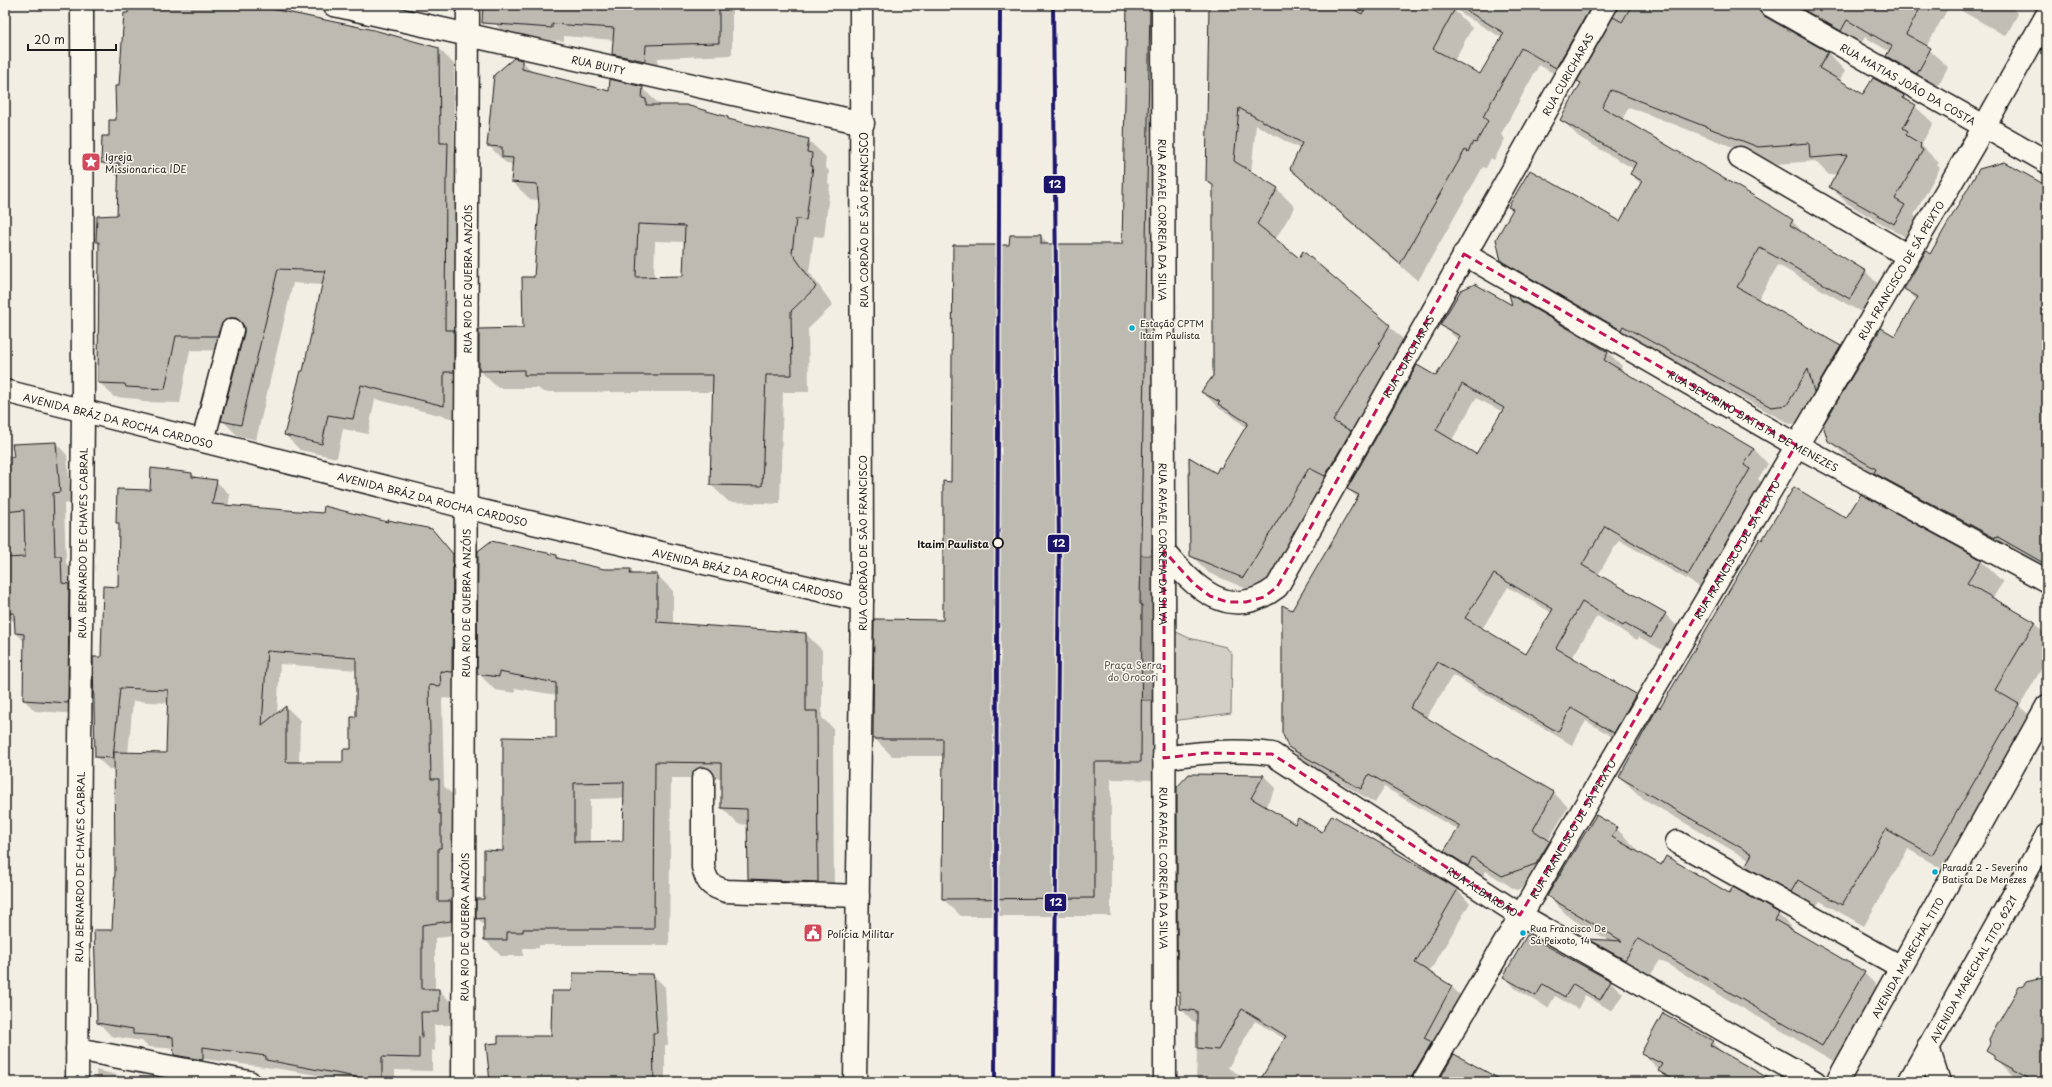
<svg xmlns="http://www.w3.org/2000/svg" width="2052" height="1087" viewBox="0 0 2052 1087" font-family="'Playpen Sans',sans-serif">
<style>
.green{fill:#d2cfc6;stroke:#777671}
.shadow{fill:#0003;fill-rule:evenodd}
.building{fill:#bdbab1;stroke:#1c1c1c;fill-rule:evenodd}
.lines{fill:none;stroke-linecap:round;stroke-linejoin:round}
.minor-casing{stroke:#1c1c1c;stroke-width:25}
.major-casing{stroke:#1c1c1c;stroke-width:25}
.minor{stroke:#fbf7ec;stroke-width:22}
.major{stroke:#fbf7ec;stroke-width:22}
.rail-1-casing{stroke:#fbf7ec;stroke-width:7}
.rail-1{stroke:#1c146b;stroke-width:4}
.marked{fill:none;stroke:#c2185b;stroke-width:3;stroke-dasharray:8 5;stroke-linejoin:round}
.bus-dot{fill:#00a9ce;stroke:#fbf7ec;stroke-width:1.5}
.stop-dot{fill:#fbf7ec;stroke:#1c1c1c;stroke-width:2}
.labels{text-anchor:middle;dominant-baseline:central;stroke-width:3;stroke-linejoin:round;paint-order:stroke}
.bus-label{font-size:9px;fill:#1c1c1c;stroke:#fbf7ec;text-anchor:start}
.street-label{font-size:10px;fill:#1c1c1c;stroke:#fbf7ec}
.poi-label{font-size:10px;fill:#1c1c1c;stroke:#fbf7ec;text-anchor:start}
.stop-label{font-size:10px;font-weight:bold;fill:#1c1c1c;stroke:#fbf7ec;text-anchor:end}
.park-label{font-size:10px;fill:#53524f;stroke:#fbf7ec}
.line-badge{stroke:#fbf7ec;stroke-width:1.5}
.badge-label{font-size:11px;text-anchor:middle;font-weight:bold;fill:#fff}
</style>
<rect width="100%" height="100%" fill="#f2eee4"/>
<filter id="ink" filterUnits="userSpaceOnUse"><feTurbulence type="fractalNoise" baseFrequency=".025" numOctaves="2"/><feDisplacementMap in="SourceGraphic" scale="8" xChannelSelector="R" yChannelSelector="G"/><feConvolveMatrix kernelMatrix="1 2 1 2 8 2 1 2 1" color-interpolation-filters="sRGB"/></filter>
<g filter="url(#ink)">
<polygon class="green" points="1161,555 1168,628 1189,638 1226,647 1232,654 1231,713 1172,721 1159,700 1103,701 1101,556"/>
<g class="shadow">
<polygon points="129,5 245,5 255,7 255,5 263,5 439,49 454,64 454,151 462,159 459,420 375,399 368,434 343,429 337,458 300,450 285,435 304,372 323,285 293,283 256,440 237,435 222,420 245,332 238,336 232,351 190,350 180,403 142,402 139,399 114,397 99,382 100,244 97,241 118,216 119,178 102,163 117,121"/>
<polygon points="409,5 450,5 438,10"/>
<polygon points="497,5 732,5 732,55 658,58 657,74 626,67 613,54 614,40 564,36 564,41 535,39 535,47 510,39 497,26"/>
<polygon points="763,5 827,5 827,7"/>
<polygon points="1128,5 1168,5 1158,780 1111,779 1111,916 961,916 943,899 944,756 892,756 874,738 944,621 952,483 1010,246 1040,236 1050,245 1123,245"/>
<polygon points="1210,5 1446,5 1454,10 1472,28 1454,61 1481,76 1502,38 1462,14 1452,5 1741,5 1828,53 1845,71 1839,81 1863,96 1873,79 1904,96 1933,123 1921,145 1939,163 1937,165 1940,168 1914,215 1922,223 1912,241 1848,204 1830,187 1837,174 1829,175 1815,161 1777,164 1629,107 1622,120 1792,221 1810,239 1866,272 1883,289 1868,316 1778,265 1758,300 1840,347 1859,366 1895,337 1917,300 1905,288 1930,256 2047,187 2047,573 1849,460 1829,440 1834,410 1820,396 1805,422 1790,424 1641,343 1639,347 1520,278 1502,260 1514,210 1510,206 1621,222 1641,184 1631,174 1634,169 1579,137 1562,120 1582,84 1579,81 1593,56 1591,55 1574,85 1539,65 1501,134 1505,139 1494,160 1491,158 1486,168 1483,167 1418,281 1309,187 1291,169 1300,149 1256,125 1251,173 1277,189 1295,207 1275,240 1389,326 1407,343 1353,435 1368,449 1343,493 1327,485 1261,595 1209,573 1191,555 1216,474 1221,469 1247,428 1231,415 1220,409 1202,392 1214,377 1214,187 1207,180"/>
<polygon points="1787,5 1950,5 1926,47 1948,67 1935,91 1905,74 1887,56 1890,52 1865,37 1859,48"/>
<polygon points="1951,5 2009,5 2018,14 2006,36"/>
<path d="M 522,61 L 534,73 L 610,92 L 642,88 L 660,105 L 728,118 L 730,120 L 808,140 L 826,157 L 825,167 L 829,171 L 828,183 L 830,185 L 824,237 L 814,236 L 809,272 L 833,305 L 808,329 L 809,392 L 783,392 L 780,504 L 729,502 L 711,485 L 714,392 L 543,392 L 538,388 L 498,388 L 480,371 L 524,329 L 535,278 L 539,200 L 530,199 L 512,182 L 513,168 L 509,163 L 506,163 L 488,145 ZM 655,241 L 685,242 L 684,277 L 654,278 Z"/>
<path d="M 1510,296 L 1608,352 L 1622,366 L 1620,370 L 1754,449 L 1768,464 L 1758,479 L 1763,484 L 1702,588 L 1619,540 L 1598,575 L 1665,614 L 1679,628 L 1666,652 L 1639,637 L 1637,640 L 1597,616 L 1572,658 L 1636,695 L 1650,709 L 1628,746 L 1586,721 L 1572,745 L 1453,675 L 1426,718 L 1554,793 L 1568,807 L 1548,841 L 1564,856 L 1550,878 L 1516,890 L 1486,871 L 1482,879 L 1459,865 L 1445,850 L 1458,830 L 1384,787 L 1375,803 L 1304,761 L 1289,747 L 1292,612 L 1358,498 L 1348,489 L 1436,378 L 1458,340 L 1442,325 L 1513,307 ZM 1476,398 L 1503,412 L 1477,455 L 1452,440 ZM 1508,587 L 1552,613 L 1526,655 L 1482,629 Z"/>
<polygon points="56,443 67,455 71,503 64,504 66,563 72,569 79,714 35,711 24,700 25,642 16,633 15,623 5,613 5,455 15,456"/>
<path d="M 192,474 L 197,478 L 216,481 L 230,495 L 228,507 L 389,524 L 432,530 L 466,569 L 466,685 L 453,684 L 454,699 L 442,698 L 444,786 L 452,794 L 452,827 L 454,829 L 454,861 L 451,862 L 451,901 L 464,915 L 464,935 L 435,938 L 435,990 L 439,990 L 452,1003 L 453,1025 L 434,1025 L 435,1051 L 432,1050 L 432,1071 L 395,1070 L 395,1082 L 359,1082 L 280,1069 L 188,1057 L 180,1049 L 148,1047 L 142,1041 L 111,1036 L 98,1022 L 113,931 L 116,872 L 116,770 L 110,770 L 96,757 L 94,658 L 102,658 L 119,588 L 120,525 L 117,522 L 151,491 ZM 280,664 L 357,670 L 357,718 L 352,750 L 344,763 L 299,763 L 300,720 L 286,707 L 277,715 ZM 133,701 L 169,703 L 167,754 L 128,754 Z"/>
<polygon points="1847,520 1981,561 2003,582 1992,599 2034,623 2047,636 2047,659 2020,706 2040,726 1954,876 1908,849 1864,926 1820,901 1813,912 1768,887 1746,866 1749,860 1642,798 1620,777 1658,708 1660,709 1763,541"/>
<path d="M 557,556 L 561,560 L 604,570 L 630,570 L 635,575 L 657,575 L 673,591 L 673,624 L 806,634 L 822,650 L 822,718 L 833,728 L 834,898 L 765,895 L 749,879 L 748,825 L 738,824 L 722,808 L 722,778 L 671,778 L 669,945 L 539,945 L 539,948 L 523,948 L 523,956 L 501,956 L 485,940 L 485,926 L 477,918 L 504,852 L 557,739 L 557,695 L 515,688 L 515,693 L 495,690 L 478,673 ZM 625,798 L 624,842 L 590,842 L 590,799 Z"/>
<polygon points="1189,775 1264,776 1276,788 1265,807 1295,826 1322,833 1457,890 1470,903 1429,973 1451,986 1464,999 1428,1082 1260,1082 1285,1039 1255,1021 1228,1068 1252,1082 1196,1082 1198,1022 1193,1021 1181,1009 1181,994 1178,992"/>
<polygon points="1616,828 1638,850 1637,852 1661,866 1778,914 1800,936 1864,973 1886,995 1844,1067 1660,960 1647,981 1611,960 1590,940 1610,941 1570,918 1548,896"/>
<polygon points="2047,894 2047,906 2043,902"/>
<polygon points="1527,936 1611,982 1623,994 1612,1011 1585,995 1578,1009 1555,996 1548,1008 1516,989 1504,976"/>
<polygon points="2047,971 2047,1082 2022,1082 2014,1078 1987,1050"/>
<polygon points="653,975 665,987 668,1045 665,1045 665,1082 491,1082 552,1037 573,992"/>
<polygon points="1712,1042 1724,1054 1766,1082 1670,1082 1642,1052"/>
<polygon points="96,1070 134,1079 154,1082 97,1082"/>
</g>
<g class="building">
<polygon points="128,5 252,5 374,30 439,48 440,143 448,143 447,179 446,179 445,330 454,330 454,372 444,372 444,406 361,385 353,419 328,415 322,444 284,435 301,371 303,371 325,271 278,269 241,425 221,421 244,333 244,326 240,321 236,318 229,318 223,322 217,336 176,336 165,389 126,387 125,384 98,383 99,242 96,242 97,216 117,215 119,163 101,163 102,136 109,136 109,120 116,120 115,86 119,86 124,13 128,13"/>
<polygon points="483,5 719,5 719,43 646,45 645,61 612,54 614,28 552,24 552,28 482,23"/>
<polygon points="1127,5 1150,5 1140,604 1142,605 1141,762 1094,762 1094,898 942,899 943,739 873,739 874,619 943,620 943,481 951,482 953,245 1009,245 1010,235 1041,235 1041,244 1122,244"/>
<path d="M 1209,5 L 1346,5 L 1362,14 L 1367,5 L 1592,5 L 1556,68 L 1521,48 L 1483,117 L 1488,121 L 1476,143 L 1473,142 L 1468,152 L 1465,150 L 1400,264 L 1290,169 L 1302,143 L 1239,108 L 1234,161 L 1278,188 L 1257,224 L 1299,258 L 1303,251 L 1390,325 L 1379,343 L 1381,345 L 1333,421 L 1351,431 L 1325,476 L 1309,468 L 1243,578 L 1190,556 L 1189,457 L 1216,473 L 1219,467 L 1221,468 L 1248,423 L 1218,404 L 1220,402 L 1201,392 L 1213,376 L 1213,185 L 1206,181 ZM 1457,5 L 1504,33 L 1480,74 L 1433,49 Z"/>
<polygon points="1632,5 1758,5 1759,11 1764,16 1828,52 1819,68 1863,94 1873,78 1904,95 1903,98 1916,105 1903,128 1908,131 1906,135 1921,144 1920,148 1923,150 1895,199 1905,205 1894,224 1829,187 1847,155 1810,158 1809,143 1758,147 1611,90 1602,107 1781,212 1793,220 1790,225 1866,271 1850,299 1760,248 1737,287 1841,346 1814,392 1808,369 1787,405 1771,407 1623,326 1621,330 1501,261 1496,239 1513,209 1508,207 1530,170 1620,221 1642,181 1630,174 1636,163 1560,120 1581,83 1577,81 1613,17 1622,22"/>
<polygon points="1795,5 1922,5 1906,34 1931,48 1917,74 1886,56 1892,46 1847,20 1841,31"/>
<path d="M 514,58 L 522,60 L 522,69 L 609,91 L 610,79 L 643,87 L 642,98 L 646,99 L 646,105 L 686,105 L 728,117 L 728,119 L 809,139 L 807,152 L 812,153 L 811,166 L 813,166 L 806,220 L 796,219 L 792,253 L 816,287 L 791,311 L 792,375 L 766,375 L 762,486 L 710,485 L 713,375 L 524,375 L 524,370 L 479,371 L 479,329 L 523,328 L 522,277 L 534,277 L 539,205 L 537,184 L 511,182 L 513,158 L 502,157 L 502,147 L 487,146 L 494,75 ZM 638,224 L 685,226 L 683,276 L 636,277 Z"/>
<polygon points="2004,162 2047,186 2047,565 1996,536 1995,538 1874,473 1876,469 1828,441 1823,425 1881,328 1895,336 1918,297 1904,289 1926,251 1930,254 1979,169"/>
<path d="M 1475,284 L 1512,305 L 1509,294 L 1608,352 L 1604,360 L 1754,449 L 1744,465 L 1750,469 L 1688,575 L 1605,526 L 1582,565 L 1666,613 L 1651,638 L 1625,624 L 1623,626 L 1582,602 L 1556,648 L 1636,694 L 1614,733 L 1571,708 L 1558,732 L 1438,662 L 1410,708 L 1554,792 L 1533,830 L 1550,841 L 1536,864 L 1502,876 L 1472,857 L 1468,866 L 1444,851 L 1460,826 L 1369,774 L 1361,789 L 1288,747 L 1282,732 L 1282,605 L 1292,610 L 1359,495 L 1347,489 L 1417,365 L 1436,376 L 1460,336 L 1440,325 L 1461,290 ZM 1462,384 L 1504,408 L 1476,454 L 1436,430 ZM 1494,574 L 1553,609 L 1526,654 L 1465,618 Z"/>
<polygon points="56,442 60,492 53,493 55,556 61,556 62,583 69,584 68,703 23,700 24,634 15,633 14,613 5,613 5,558 25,557 24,510 5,512 5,458 14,457 12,444"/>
<path d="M 151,468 L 192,473 L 192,477 L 217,480 L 212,504 L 323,513 L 324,506 L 388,522 L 388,520 L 432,529 L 453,554 L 452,672 L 440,671 L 441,686 L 429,685 L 431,779 L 439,779 L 439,814 L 441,814 L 441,848 L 438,848 L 438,901 L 451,901 L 451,921 L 422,925 L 422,989 L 439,989 L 439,1012 L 421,1012 L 422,1038 L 419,1037 L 419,1058 L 382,1057 L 382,1082 L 266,1060 L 266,1056 L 203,1047 L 203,1060 L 174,1055 L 173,1037 L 133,1034 L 133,1029 L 97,1023 L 94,930 L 112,930 L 115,872 L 114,752 L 166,753 L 168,690 L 120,688 L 113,758 L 95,757 L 93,657 L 101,657 L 103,586 L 118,587 L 119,523 L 116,523 L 117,489 L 150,490 ZM 267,651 L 356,658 L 356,717 L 351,717 L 351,749 L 343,749 L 343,762 L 286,762 L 286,706 L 262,725 Z"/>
<polygon points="1794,487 1846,518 1861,494 1982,560 1967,583 2035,622 1995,690 2019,704 1932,855 1886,829 1842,905 1798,880 1791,892 1745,866 1752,854 1619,777 1658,707 1660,708 1760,538 1762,540"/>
<path d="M 491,541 L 557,555 L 557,558 L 604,569 L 631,569 L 630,574 L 657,574 L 657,622 L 806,633 L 806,711 L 817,711 L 818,882 L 748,879 L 747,809 L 721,808 L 721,763 L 655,762 L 654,929 L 523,929 L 523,932 L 507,932 L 507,940 L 484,940 L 484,918 L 476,919 L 476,899 L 484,899 L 484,850 L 503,851 L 503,737 L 556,738 L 556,683 L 499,672 L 499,677 L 477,674 L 478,551 ZM 624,782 L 623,841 L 574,842 L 574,783 Z"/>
<polygon points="1189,774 1264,775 1251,798 1295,824 1298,818 1322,832 1332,815 1458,889 1415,963 1452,986 1424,1038 1432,1042 1412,1076 1411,1082 1259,1082 1286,1036 1242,1009 1218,1050 1197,1048 1197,1011 1180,1009 1180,993 1177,992 1177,787"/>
<polygon points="1596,815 1617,827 1612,837 1661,865 1666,856 1729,893 1733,887 1779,913 1775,920 1865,972 1822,1046 1638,939 1625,960 1587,939 1622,941 1547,896"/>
<polygon points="1527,935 1611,981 1600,1000 1573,984 1565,997 1543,984 1536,996 1503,977"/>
<polygon points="573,973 653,974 657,1033 653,1033 654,1082 490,1082 486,1044 498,1043 498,1036 551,1036 552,991 572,991"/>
<polygon points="2047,977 2047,1082 2035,1082 1994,1059 1994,1056 1986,1051 1990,1044 1989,1039 2019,987 2023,986 2026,982"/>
<polygon points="1663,1013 1713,1041 1710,1045 1775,1082 1678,1082 1658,1071 1662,1064 1641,1053"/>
<polygon points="1454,1054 1505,1082 1438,1082"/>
</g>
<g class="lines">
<g class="minor-casing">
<g id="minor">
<path id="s1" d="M 334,5 L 863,123"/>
<path id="s2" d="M 1163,5 L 1165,1082"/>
<path id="s3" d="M 1770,5 L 2047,162"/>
<polyline points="1740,158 1908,256"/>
<path id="s4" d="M 1464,254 L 1796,445 L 2047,581"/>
<path id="s5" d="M 5,391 L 465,507 L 862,600"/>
<polyline points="203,441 232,330"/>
<path id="s6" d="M 1164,551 C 1194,587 1229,624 1277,587 L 1606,5"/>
<path id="s7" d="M 1164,758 C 1200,752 1237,749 1272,754 L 1520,915 L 1815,1082"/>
<path d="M 703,779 L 703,867 C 707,883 710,886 726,891 L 858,896"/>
<polyline points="1677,842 1901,967"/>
<polyline points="77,1049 249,1082"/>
<path id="s8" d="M 77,1082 L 83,410 L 82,5"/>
<path id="s9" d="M 463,1082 L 468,5"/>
<path id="s10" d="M 855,1082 L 862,600 L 861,5"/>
<path id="s11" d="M 1423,1082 L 1984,127 L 2047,15"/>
</g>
</g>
<g class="major-casing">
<g id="major">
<polyline points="1928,1047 1939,1082"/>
<path id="s12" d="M 1837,1082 L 2047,706"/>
<path id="s13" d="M 1909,1082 L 2047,835"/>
</g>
</g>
<use href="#minor" class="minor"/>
<use href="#major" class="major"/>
<g class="rail-1-casing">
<g id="rail-1">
<polyline points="1053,5 1059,549 1054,1082"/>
<polyline points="995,1082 1000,5"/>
</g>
</g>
<use href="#rail-1" class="rail-1"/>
</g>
</g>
<path class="marked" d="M 1464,254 L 1796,445 L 1520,915 L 1272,754 L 1205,753 L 1164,758 L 1164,551 L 1194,584 L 1210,596 L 1227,602 L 1246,602 L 1264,597 L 1277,587 Z"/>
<defs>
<g id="sight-square" transform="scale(1)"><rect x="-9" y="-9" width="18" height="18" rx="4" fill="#d1495b" stroke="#fbf7ec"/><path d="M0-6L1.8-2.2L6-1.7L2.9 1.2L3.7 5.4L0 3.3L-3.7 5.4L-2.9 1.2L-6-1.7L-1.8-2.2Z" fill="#fff"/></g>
<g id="civic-square" transform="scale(1)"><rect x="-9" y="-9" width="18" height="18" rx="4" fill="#d1495b" stroke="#fbf7ec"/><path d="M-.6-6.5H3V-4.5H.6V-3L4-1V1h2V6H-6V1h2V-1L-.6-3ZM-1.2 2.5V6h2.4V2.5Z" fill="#fff"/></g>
</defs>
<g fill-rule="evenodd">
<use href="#sight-square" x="91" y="162"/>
<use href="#civic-square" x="813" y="933"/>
</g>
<g class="bus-dot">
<circle cx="1132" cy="328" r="3.5"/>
<circle cx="1935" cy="872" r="3.5"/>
<circle cx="1523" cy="933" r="3.5"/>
</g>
<circle class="stop-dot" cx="998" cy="543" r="5"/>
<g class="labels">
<g class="bus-label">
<text x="1140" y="323">Estação CPTM<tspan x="1140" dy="12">Itaim Paulista</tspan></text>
<text x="1942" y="867">Parada 2 - Severino<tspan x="1942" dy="12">Batista De Menezes</tspan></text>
<text x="1530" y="928">Rua Francisco De<tspan x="1530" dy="12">Sá Peixoto, 14</tspan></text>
</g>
<g class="street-label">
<text stroke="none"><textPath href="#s1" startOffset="271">RUA BUITY</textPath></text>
<text stroke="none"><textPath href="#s6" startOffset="725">RUA CURICHARAS</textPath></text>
<text stroke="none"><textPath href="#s3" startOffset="159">RUA MATIAS JOÃO DA COSTA</textPath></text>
<text transform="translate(863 220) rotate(-90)">RUA CORDÃO DE SÃO FRANCISCO</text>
<text stroke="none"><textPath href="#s2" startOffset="215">RUA RAFAEL CORREIA DA SILVA</textPath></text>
<text stroke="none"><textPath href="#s11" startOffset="942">RUA FRANCISCO DE SÁ PEIXTO</textPath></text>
<text stroke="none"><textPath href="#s9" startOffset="803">RUA RIO DE QUEBRA ANZÓIS</textPath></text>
<text stroke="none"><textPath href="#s6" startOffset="401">RUA CURICHARAS</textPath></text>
<text stroke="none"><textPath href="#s5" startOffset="117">AVENIDA BRÁZ DA ROCHA CARDOSO</textPath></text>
<text stroke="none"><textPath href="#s4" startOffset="334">RUA SEVERINO BATISTA DE MENEZES</textPath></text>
<text stroke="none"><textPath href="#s5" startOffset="441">AVENIDA BRÁZ DA ROCHA CARDOSO</textPath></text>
<text stroke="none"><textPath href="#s8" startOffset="539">RUA BERNARDO DE CHAVES CABRAL</textPath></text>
<text stroke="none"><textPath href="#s10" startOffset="539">RUA CORDÃO DE SÃO FRANCISCO</textPath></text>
<text stroke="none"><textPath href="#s2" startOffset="539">RUA RAFAEL CORREIA DA SILVA</textPath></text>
<text stroke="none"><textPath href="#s11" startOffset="618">RUA FRANCISCO DE SÁ PEIXTO</textPath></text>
<text stroke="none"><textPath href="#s5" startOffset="765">AVENIDA BRÁZ DA ROCHA CARDOSO</textPath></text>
<text stroke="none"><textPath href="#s9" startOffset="479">RUA RIO DE QUEBRA ANZÓIS</textPath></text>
<text stroke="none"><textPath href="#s11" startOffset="294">RUA FRANCISCO DE SÁ PEIXTO</textPath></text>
<text stroke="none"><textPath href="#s8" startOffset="215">RUA BERNARDO DE CHAVES CABRAL</textPath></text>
<text stroke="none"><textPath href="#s2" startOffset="863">RUA RAFAEL CORREIA DA SILVA</textPath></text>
<text stroke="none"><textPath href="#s7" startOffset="360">RUA ALBARDÃO</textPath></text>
<text stroke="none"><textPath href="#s9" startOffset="155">RUA RIO DE QUEBRA ANZÓIS</textPath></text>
<text stroke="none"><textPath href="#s12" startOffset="143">AVENIDA MARECHAL TITO</textPath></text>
<text stroke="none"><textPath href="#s13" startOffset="130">AVENIDA MARECHAL TITO, 6221</textPath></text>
</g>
<g class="poi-label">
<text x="105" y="156">Igreja<tspan x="105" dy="12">Missionarica IDE</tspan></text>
<text x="827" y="933">Polícia Militar</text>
</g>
<g class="stop-label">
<text x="989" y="543">Itaim Paulista</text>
</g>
<g class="park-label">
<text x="1133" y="664">Praça Serra<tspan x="1133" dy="12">do Orocori</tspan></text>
</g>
</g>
<g class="line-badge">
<rect x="1043" y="175" width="23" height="19" rx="4" fill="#1c146b"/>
<rect x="1047" y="534" width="23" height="19" rx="4" fill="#1c146b"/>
<rect x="1044" y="893" width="23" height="19" rx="4" fill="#1c146b"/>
</g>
<g class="badge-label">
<text x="1055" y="188">12</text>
<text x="1059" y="547">12</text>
<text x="1056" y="906">12</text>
</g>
<rect width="2052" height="1087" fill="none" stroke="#fbf7ec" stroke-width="20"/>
<rect x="10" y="10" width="2032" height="1067" fill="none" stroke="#1c1c1c" stroke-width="1.5" filter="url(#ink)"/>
<path d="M28 44v6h88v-6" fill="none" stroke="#1c1c1c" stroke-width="2"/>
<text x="34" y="44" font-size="12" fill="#1c1c1c" stroke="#fbf7ec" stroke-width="3" paint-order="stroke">20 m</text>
</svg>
